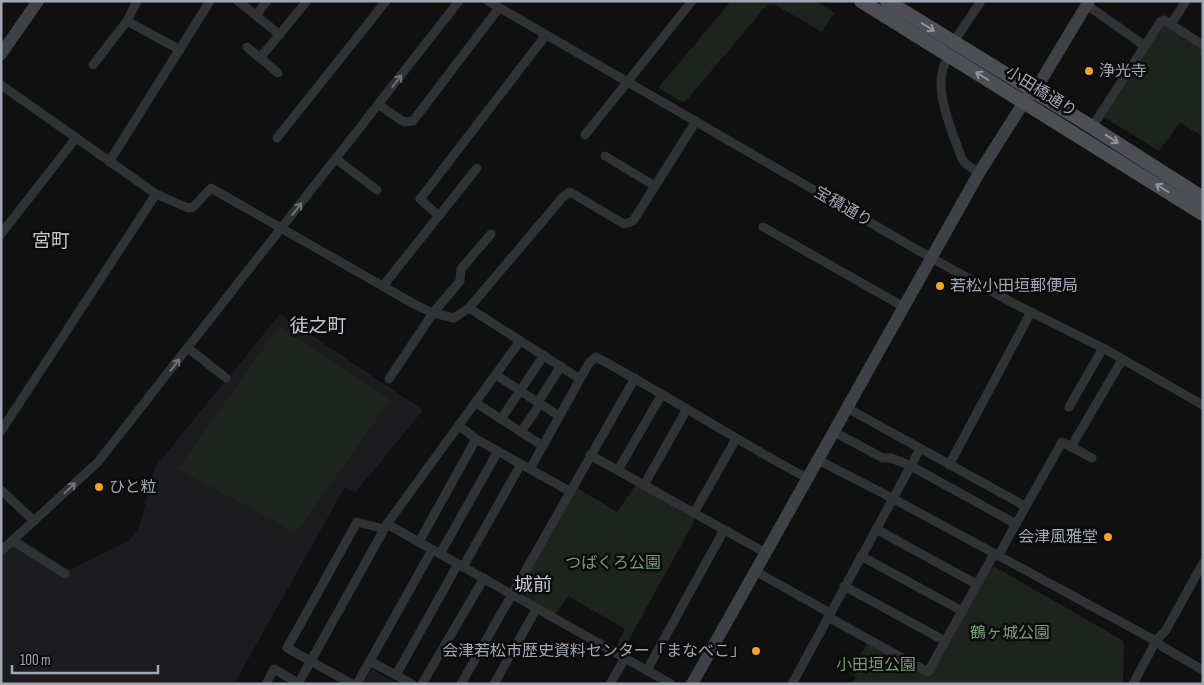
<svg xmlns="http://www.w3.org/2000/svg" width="1204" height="685" viewBox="0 0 1204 685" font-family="'Sofia Sans Condensed','Noto Sans JP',sans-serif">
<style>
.built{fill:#1c1c1e}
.green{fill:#1c241d}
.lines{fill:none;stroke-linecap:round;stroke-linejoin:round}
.street{stroke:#313236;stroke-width:9}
.secondary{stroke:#3f4146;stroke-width:12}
.primary{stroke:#4d4f55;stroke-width:14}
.oneway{stroke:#9095a0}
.oneway2{stroke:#6f727b}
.poi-dot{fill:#f5a324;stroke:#0b0b0c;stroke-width:2}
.labels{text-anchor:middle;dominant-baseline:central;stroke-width:5;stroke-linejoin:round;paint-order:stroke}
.poi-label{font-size:16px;fill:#a1a7b3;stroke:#0b0b0c;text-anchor:start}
.street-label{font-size:16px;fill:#a1a7b3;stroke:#0b0b0c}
.park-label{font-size:16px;fill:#779e77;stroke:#0b0b0c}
.quarter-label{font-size:19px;fill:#c2c6ce;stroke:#0b0b0c}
</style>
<rect width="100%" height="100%" fill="#101011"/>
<g class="built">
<polygon points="280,314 423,410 355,493 345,487 234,684 1,684 1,554 21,539 69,570 129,541 139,527 155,467"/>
<polygon points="372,669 398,684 363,684"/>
</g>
<g class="green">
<polygon points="731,1 816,1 834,13 822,32 774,4 767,5 685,102 682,102 660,89 659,87"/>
<polygon points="1164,24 1203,49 1203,137 1180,122 1159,151 1102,116"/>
<polygon points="279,326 390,400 296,533 178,469"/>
<polygon points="637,483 697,516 621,654 615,649 625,629 568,596 554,616 518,594 517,586 574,486 617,512"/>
<polygon points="995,567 1122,640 1124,644 1123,684 851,684 855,678 859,679 850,674 869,640 930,674 988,568"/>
</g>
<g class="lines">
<g class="street">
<polyline points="238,1 280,35"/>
<polyline points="488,1 921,252 1013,303 1103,348 1203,405"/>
<polyline points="1087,5 1145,46"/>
<polyline points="256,15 267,1"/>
<polyline points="127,21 180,50"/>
<polyline points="1171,24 1186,1"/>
<polyline points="953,43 981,1"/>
<polyline points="247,47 278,73"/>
<path d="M 949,56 C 929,84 952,130 962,159 L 966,164 L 979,173"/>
<polyline points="260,58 307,1"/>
<polyline points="93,65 127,21 137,1"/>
<polyline points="1,85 156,194 188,208 193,207 211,188 414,304 433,313 454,318 469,308 563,197 570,192 624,224 633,221 696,121"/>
<polyline points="379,105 404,122 413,121 499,8"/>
<polyline points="1092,127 1161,21 1164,20 1203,45"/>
<polyline points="585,135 692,1"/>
<polyline points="277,138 386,1"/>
<polyline points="605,156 655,186"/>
<polyline points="336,159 377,190"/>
<polyline points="109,162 210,1"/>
<polyline points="439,216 420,199 546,35"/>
<polyline points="763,227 904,307"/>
<polyline points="1,234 76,138"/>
<polyline points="383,286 477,168"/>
<polyline points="469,308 580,379"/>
<polyline points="188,348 226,378"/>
<polyline points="496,375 559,416"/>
<polyline points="389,379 433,313 460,281 461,269 491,234"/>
<polyline points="538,402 561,366"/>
<polyline points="476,403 543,446"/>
<polyline points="1069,407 1103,348"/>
<polyline points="847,408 1025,506"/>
<polyline points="501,419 544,355"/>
<polyline points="458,425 476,439 571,492"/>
<polyline points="1,431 156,194"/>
<polyline points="521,432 540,404"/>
<polyline points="834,432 883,458 891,458 911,466 1016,524"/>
<polyline points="1071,447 1122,360"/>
<polyline points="590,455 766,553"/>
<polyline points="818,460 892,498 1156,641 1166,630 1203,563"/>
<polyline points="949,465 1031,312"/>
<path d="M 530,469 L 589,363 L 596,357 C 667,395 735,440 807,478"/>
<polyline points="618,470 662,394"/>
<polyline points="644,485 687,409"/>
<polyline points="1,490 34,521"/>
<polyline points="694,513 736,439"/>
<polyline points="387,524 671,684"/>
<polyline points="876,529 976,584"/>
<polyline points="13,541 65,574"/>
<polyline points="419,542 476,439"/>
<polyline points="1,551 98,462 459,1"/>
<polyline points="440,554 498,451"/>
<polyline points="861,556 962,611"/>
<polyline points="998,556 1062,442 1092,458"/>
<polyline points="463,567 521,464"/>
<polyline points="755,571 830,613"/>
<polyline points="844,586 945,641"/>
<polyline points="828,617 928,672 994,554"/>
<polyline points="370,661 412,684"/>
<polyline points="647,670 724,530"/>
<polyline points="396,675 458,564"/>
<polyline points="266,684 274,669 298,683"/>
<polyline points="298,684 387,524 520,341"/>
<polyline points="352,684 287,648 357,522 384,529"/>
<polyline points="357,684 432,550"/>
<polyline points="422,684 484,578"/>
<polyline points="461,684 635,378"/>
<polyline points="494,684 537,608"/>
<polyline points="610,684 625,658"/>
<polyline points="792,684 920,449"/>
<polyline points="1133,684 1156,641 1163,647 1203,670"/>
</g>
<g class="secondary">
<polyline points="1,54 38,1"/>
<polyline points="692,684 979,173 1024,102 1042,79 1089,1"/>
</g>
<g class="primary">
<polyline points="861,1 1203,214"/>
<polyline points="887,1 1084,122 1203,198"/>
</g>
</g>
<defs><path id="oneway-shaft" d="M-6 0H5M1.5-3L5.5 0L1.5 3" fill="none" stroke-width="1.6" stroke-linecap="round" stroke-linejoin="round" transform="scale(1.25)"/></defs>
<g class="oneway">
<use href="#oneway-shaft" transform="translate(928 27) rotate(32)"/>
<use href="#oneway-shaft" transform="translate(982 76) rotate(-148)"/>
<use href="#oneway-shaft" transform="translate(1112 139) rotate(33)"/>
<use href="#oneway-shaft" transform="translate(1162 188) rotate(-148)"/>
</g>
<g class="oneway2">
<use href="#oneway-shaft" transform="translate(397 81) rotate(-52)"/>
<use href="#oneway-shaft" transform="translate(297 209) rotate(-52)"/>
<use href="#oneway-shaft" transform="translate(175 365) rotate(-52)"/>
<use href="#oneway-shaft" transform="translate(70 488) rotate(-43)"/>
</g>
<g class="poi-dot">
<circle cx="1089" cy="71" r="5"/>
<circle cx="940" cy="286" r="5"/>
<circle cx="99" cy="487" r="5"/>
<circle cx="1108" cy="537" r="5"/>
<circle cx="756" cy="651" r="5"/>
</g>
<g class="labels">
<g class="poi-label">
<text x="1099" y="71">浄光寺</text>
<text x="950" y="286">若松小田垣郵便局</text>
<text x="109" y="487">ひと粒</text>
<text x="1098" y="537" text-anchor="end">会津風雅堂</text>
<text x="746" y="651" text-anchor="end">会津若松市歴史資料センター「まなべこ」</text>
</g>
<g class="street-label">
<text transform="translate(1041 92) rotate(32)">小田橋通り</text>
<text transform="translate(843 207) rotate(30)">宝積通り</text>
</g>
<g class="park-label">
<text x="613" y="563">つばくろ公園</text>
<text x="1010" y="633">鶴ヶ城公園</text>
<text x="876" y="665">小田垣公園</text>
</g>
<g class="quarter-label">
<text x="51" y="241">宮町</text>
<text x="318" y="326">徒之町</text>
<text x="533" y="585">城前</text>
</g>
</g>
<rect width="1204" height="685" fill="none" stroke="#a1a7b3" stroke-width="5"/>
<path d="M12 665v8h146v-8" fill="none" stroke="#a1a7b3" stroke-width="2.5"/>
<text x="20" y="665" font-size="15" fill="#a1a7b3" stroke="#0b0b0c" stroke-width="4" paint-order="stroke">100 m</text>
</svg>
